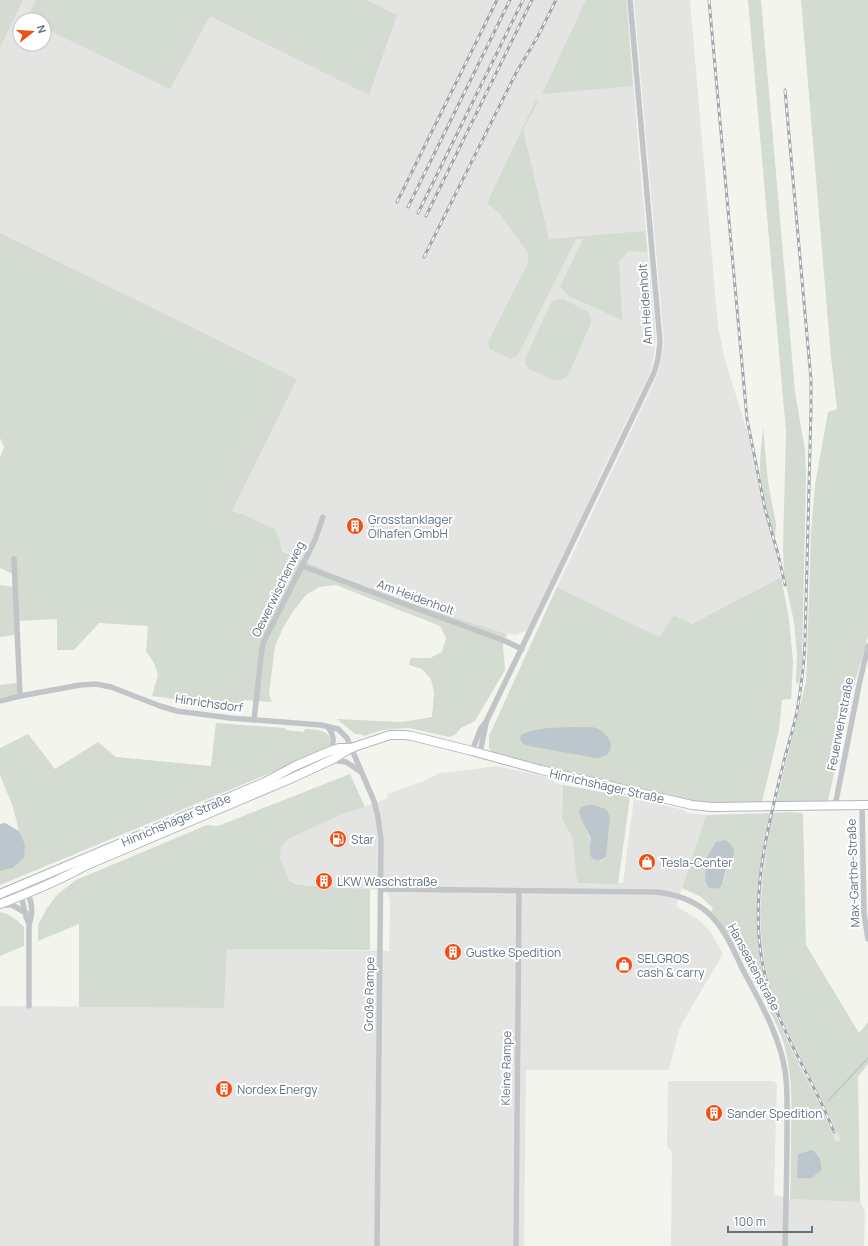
<svg xmlns="http://www.w3.org/2000/svg" width="868" height="1246" viewBox="0 0 868 1246" font-family="Manrope,sans-serif">
<style>
.built{fill:#e4e5e3;fill-rule:evenodd}
.green{fill:#d4dbd0;fill-rule:evenodd}
.water{fill:#bbc7cc}
.lines{fill:none;stroke-linecap:round;stroke-linejoin:round}
.stream{stroke:#bbc7cc;stroke-width:1.5}
.secondary-casing{stroke:#b3b8bd;stroke-width:10}
.street{stroke:#c1c5c8;stroke-width:5.5}
.secondary{stroke:#fff;stroke-width:8}
.rail-casing{stroke:#a1a7ad;stroke-width:3}
.rail{stroke:#fff;stroke-width:1.5;stroke-dasharray:4.5;stroke-linecap:butt}
.labels{text-anchor:middle;dominant-baseline:central;stroke-width:4;stroke-linejoin:round;paint-order:stroke}
.street-label{font-size:12px;fill:#617282;stroke:#fff}
.poi-label{font-size:12px;fill:#617282;stroke:#fff;text-anchor:start}
</style>
<rect width="100%" height="100%" fill="#f4f4ef"/>
<g class="built">
<path d="M 23,0 L 627,0 L 639,155 L 656,338 L 654,355 L 650,373 L 601,474 L 550,587 L 528,630 L 516,635 L 507,634 L 400,600 L 329,572 L 282,550 L 280,539 L 275,529 L 242,514 L 231,511 L 296,379 L 0,233 L 0,48 ZM 20,20 L 44,20 L 44,44 L 20,44 Z"/>
<polygon points="634,0 690,0 718,326 725,360 749,437 762,503 774,543 781,577 690,624 659,637 557,587 657,376 661,361 664,343"/>
<polygon points="496,766 551,778 555,783 563,785 562,819 572,837 573,844 577,883 623,883 634,798 684,810 687,813 706,815 676,906 698,919 711,932 723,954 680,1027 669,1070 526,1070 524,1246 0,1246 0,1006 224,1008 227,949 389,951 390,900 387,892 370,889 312,886 294,884 290,881 280,859 281,847 288,839 347,812 361,808 388,798 387,794 421,782 439,773 460,771"/>
<polygon points="771,809 774,809 769,831 761,896 760,912 762,943 765,965 770,987 778,1011 841,1140 836,1142 828,1120 782,1028 774,1011 765,983 759,956 757,934 758,894 766,832"/>
<polygon points="668,1081 773,1081 777,1083 774,1195 791,1199 860,1202 865,1211 864,1246 671,1246 672,1152 667,1146"/>
</g>
<g class="green">
<polygon points="0,0 23,0 0,48"/>
<polygon points="36,0 367,0 397,15 369,95 210,16 170,89 44,28 44,20 29,20 26,19"/>
<polygon points="586,0 626,0 633,86 542,94"/>
<polygon points="748,0 761,0 795,392 805,450 806,475 802,660 799,684 796,682 797,654 794,622 784,575 783,547 786,432"/>
<polygon points="801,0 868,0 868,636 855,683 828,800 822,802 776,802 806,682 807,659 811,534 815,485 828,412 837,409 831,357"/>
<polygon points="535,102 538,102 523,130 549,239 645,231 647,252 629,251 619,261 622,320 569,296 560,287 583,239 576,239 518,355 510,359 490,349 488,342 528,263 528,253 500,214 487,203"/>
<polygon points="0,233 297,379 232,511 242,514 275,529 280,539 282,551 329,572 400,600 507,634 503,645 505,670 475,721 461,728 455,735 449,737 409,728 382,730 364,736 360,734 355,734 337,719 402,722 432,717 434,693 431,679 422,669 409,665 411,658 430,658 442,652 446,638 440,626 336,585 319,587 306,595 294,610 284,626 275,646 269,694 272,702 244,700 238,705 231,707 152,696 158,675 154,663 146,651 148,626 99,623 74,650 57,650 57,619 18,621 15,635 0,637 0,585 14,587 13,574 0,568 0,458 4,447 0,438"/>
<polygon points="564,299 586,311 590,315 591,323 568,375 562,380 556,381 529,369 525,364 525,359 551,303 556,300"/>
<path d="M 763,427 L 768,482 L 776,524 L 775,538 C 768,515 760,492 760,468 C 760,454 762,441 763,427 Z"/>
<polygon points="781,577 789,619 793,662 791,699 782,700 779,730 762,802 713,803 690,802 633,790 496,755 489,748 489,736 557,587 659,637 674,615 691,624"/>
<polygon points="17,683 18,692 17,694 0,698 0,685"/>
<path d="M 216,723 L 285,728 L 285,730 L 304,732 L 305,729 C 317,729 340,732 326,750 L 0,885 L 0,871 L 13,868 L 25,844 L 19,831 L 13,807 L 0,775 L 0,748 L 28,734 L 55,769 L 98,742 L 116,757 L 211,766 Z"/>
<polygon points="350,774 365,807 347,812 288,839 281,847 280,859 290,881 294,884 312,886 370,889 370,950 227,949 224,1008 79,1007 79,924 38,941 38,925 47,908 58,894 76,880 207,825 218,826"/>
<path d="M 563,785 L 630,797 L 618,884 L 577,883 L 573,844 L 572,837 L 562,819 ZM 587,805 L 594,805 L 603,860 L 598,861 L 594,860 L 590,851 L 591,844 L 581,807 Z"/>
<path d="M 788,812 L 803,813 L 806,945 L 859,1033 L 868,1022 L 868,1064 L 858,1077 L 860,1202 L 790,1199 C 791,1177 791,1154 791,1132 C 792,1103 792,1073 784,1044 C 776,1020 763,998 751,975 C 739,953 729,930 711,911 L 713,908 L 701,897 L 682,888 L 706,815 L 770,813 C 755,889 748,954 781,1027 C 798,1066 821,1102 836,1142 L 841,1140 L 778,1011 L 770,987 L 765,965 L 762,943 L 760,912 L 763,878 L 769,831 L 772,813 ZM 725,840 L 734,853 L 726,868 L 723,885 Z"/>
<path d="M 0,912 C 10,914 17,920 24,927 L 24,946 L 0,956 Z"/>
</g>
<g class="water">
<path d="M 592,727 C 612,731 620,757 596,758 L 529,746 L 522,743 L 520,739 L 521,735 C 540,725 571,728 592,727 Z"/>
<path d="M 587,805 L 594,805 L 605,809 L 607,811 L 610,817 L 606,856 C 603,859 600,862 595,860 C 586,856 592,845 590,837 C 587,828 580,821 579,811 L 581,807 Z"/>
<polygon points="5,823 19,831 25,844 24,857 13,868 0,871 0,824"/>
<path d="M 725,840 C 729,843 734,846 734,852 C 734,858 728,864 726,869 C 722,880 725,893 708,887 L 705,880 L 707,857 L 716,842 Z"/>
<polygon points="813,1150 820,1159 822,1170 811,1178 797,1178 798,1154"/>
</g>
<g class="lines">
<polyline class="stream" points="828,1101 868,1058"/>
<g class="secondary-casing">
<g id="secondary">
<polyline points="0,894 265,782 295,766 330,751 339,748 351,748"/>
<path d="M 0,904 C 29,893 58,881 85,866 L 290,779 L 331,760 L 351,748 L 390,735 L 405,735 L 412,736 L 472,751 L 541,770 L 692,805 L 712,807 L 868,805"/>
</g>
</g>
<g class="street">
<polyline points="14,559 20,696"/>
<polyline points="302,566 505,641 522,649"/>
<polyline points="0,701 20,696 80,685 96,684 111,687 160,706 177,711 230,718 321,725 338,729 347,738 374,801 378,817 381,840 377,1246"/>
<polyline points="254,720 262,648 265,639 315,540 323,517"/>
<path d="M 328,727 C 334,735 335,742 330,751"/>
<polyline points="472,751 481,728 486,722 654,373 658,359 660,342 630,0"/>
<polyline points="480,753 486,723"/>
<polyline points="331,760 346,762 361,772"/>
<polyline points="862,805 864,913 868,939"/>
<polyline points="835,806 859,685 868,646"/>
<path d="M 24,884 C 30,897 35,909 29,924 L 29,1006"/>
<polyline points="19,886 26,917 29,924"/>
<path d="M 381,889 L 656,892 C 675,894 691,899 706,911 C 724,926 733,949 743,970 C 760,1002 779,1034 785,1070 C 788,1089 787,1109 787,1128 C 787,1167 786,1207 785,1246"/>
<polyline points="2,905 12,905 26,913"/>
<polyline points="516,1246 519,891"/>
</g>
<use href="#secondary" class="secondary"/>
<g class="rail-casing">
<g id="rail">
<polyline points="709,0 747,419 765,509 778,554 785,585"/>
<path d="M 785,90 L 811,380 L 811,409 L 805,642 C 804,665 801,688 797,711 C 794,726 789,742 785,757 C 768,825 749,897 763,966 C 775,1026 812,1076 834,1132"/>
<polyline points="397,202 497,0"/>
<polyline points="408,207 510,0"/>
<polyline points="418,213 523,0"/>
<polyline points="426,216 532,0"/>
<polyline points="424,257 516,73 538,36 556,0"/>
</g>
</g>
<use href="#rail" class="rail"/>
</g>
<defs>
<g id="building-disc" transform="scale(0.9)"><circle r="9.5" fill="#ed5016" stroke="#fff"/><path d="M-4-6H4V6H1V3H-1V6H-4ZM-2.5-4.3h1.7v1.8h-1.7ZM.8-4.3h1.7v1.8H.8ZM-2.5-1h1.7V.8h-1.7ZM.8-1h1.7V.8H.8Z" fill="#fff"/></g>
<g id="fuel-disc" transform="scale(0.9)"><circle r="9.5" fill="#ed5016" stroke="#fff"/><path d="M-5.5-6h7V0h2V4h1.3V-2.5L3-4.5l.8-.8L6-3V5H2.5V1h-1V6h-7ZM-4.2-4.7v3.2H.2V-4.7Z" fill="#fff"/></g>
<g id="shop-disc" transform="scale(0.9)"><circle r="9.5" fill="#ed5016" stroke="#fff"/><path d="M-5-2.5h2.3a2.7 3.5 0 0 1 5.4 0H5L5.5 6h-11ZM-1.5-2.5h3a1.5 2.3 0 0 0-3 0Z" fill="#fff"/></g>
</defs>
<g fill-rule="evenodd">
<use href="#building-disc" x="355" y="526"/>
<use href="#fuel-disc" x="338" y="839"/>
<use href="#shop-disc" x="647" y="862"/>
<use href="#building-disc" x="324" y="881"/>
<use href="#building-disc" x="453" y="952"/>
<use href="#shop-disc" x="624" y="965"/>
<use href="#building-disc" x="224" y="1089"/>
<use href="#building-disc" x="714" y="1113"/>
</g>
<g class="labels">
<g class="street-label">
<text transform="translate(645 304) rotate(-94)">Am Heidenholt</text>
<text transform="translate(278 589) rotate(-64)">Oewerwischenweg</text>
<text transform="translate(416 597) rotate(20)">Am Heidenholt</text>
<text transform="translate(209 703) rotate(8)">Hinrichsdorf</text>
<text transform="translate(840 724) rotate(-79)">Feuerwehrstraße</text>
<text transform="translate(607 786) rotate(13)">Hinrichshäger Straße</text>
<text transform="translate(176 820) rotate(-23)">Hinrichshäger Straße</text>
<text transform="translate(853 873) rotate(-92)">Max-Garthe-Straße</text>
<text transform="translate(754 967) rotate(62)">Hanseatenstraße</text>
<text transform="translate(369 994) rotate(-89)">Große Rampe</text>
<text transform="translate(506 1068) rotate(-89)">Kleine Rampe</text>
</g>
<g class="poi-label">
<text x="368" y="519">Grosstanklager<tspan x="368" dy="14">Ölhafen GmbH</tspan></text>
<text x="351" y="839">Star</text>
<text x="660" y="862">Tesla-Center</text>
<text x="337" y="881">LKW Waschstraße</text>
<text x="466" y="952">Gustke Spedition</text>
<text x="637" y="958">SELGROS<tspan x="637" dy="14">cash &amp; carry</tspan></text>
<text x="237" y="1089">Nordex Energy</text>
<text x="727" y="1113">Sander Spedition</text>
</g>
</g>
<g transform="translate(32 32) rotate(73)"><circle r="19" fill="#ffffff" stroke="#c0c7cd"/>
<path d="M0-3L7 15L0 10L-7 15Z" fill="#ed5016"/>
<text y="-6" font-size="11" font-weight="bold" text-anchor="middle" fill="#617282">N</text>
</g>
<path d="M728 1226v6h84v-6" fill="none" stroke="#617282" stroke-width="2"/>
<text x="734" y="1226" font-size="12" fill="#617282" stroke="#ffffff" stroke-width="3" paint-order="stroke">100 m</text>
</svg>
